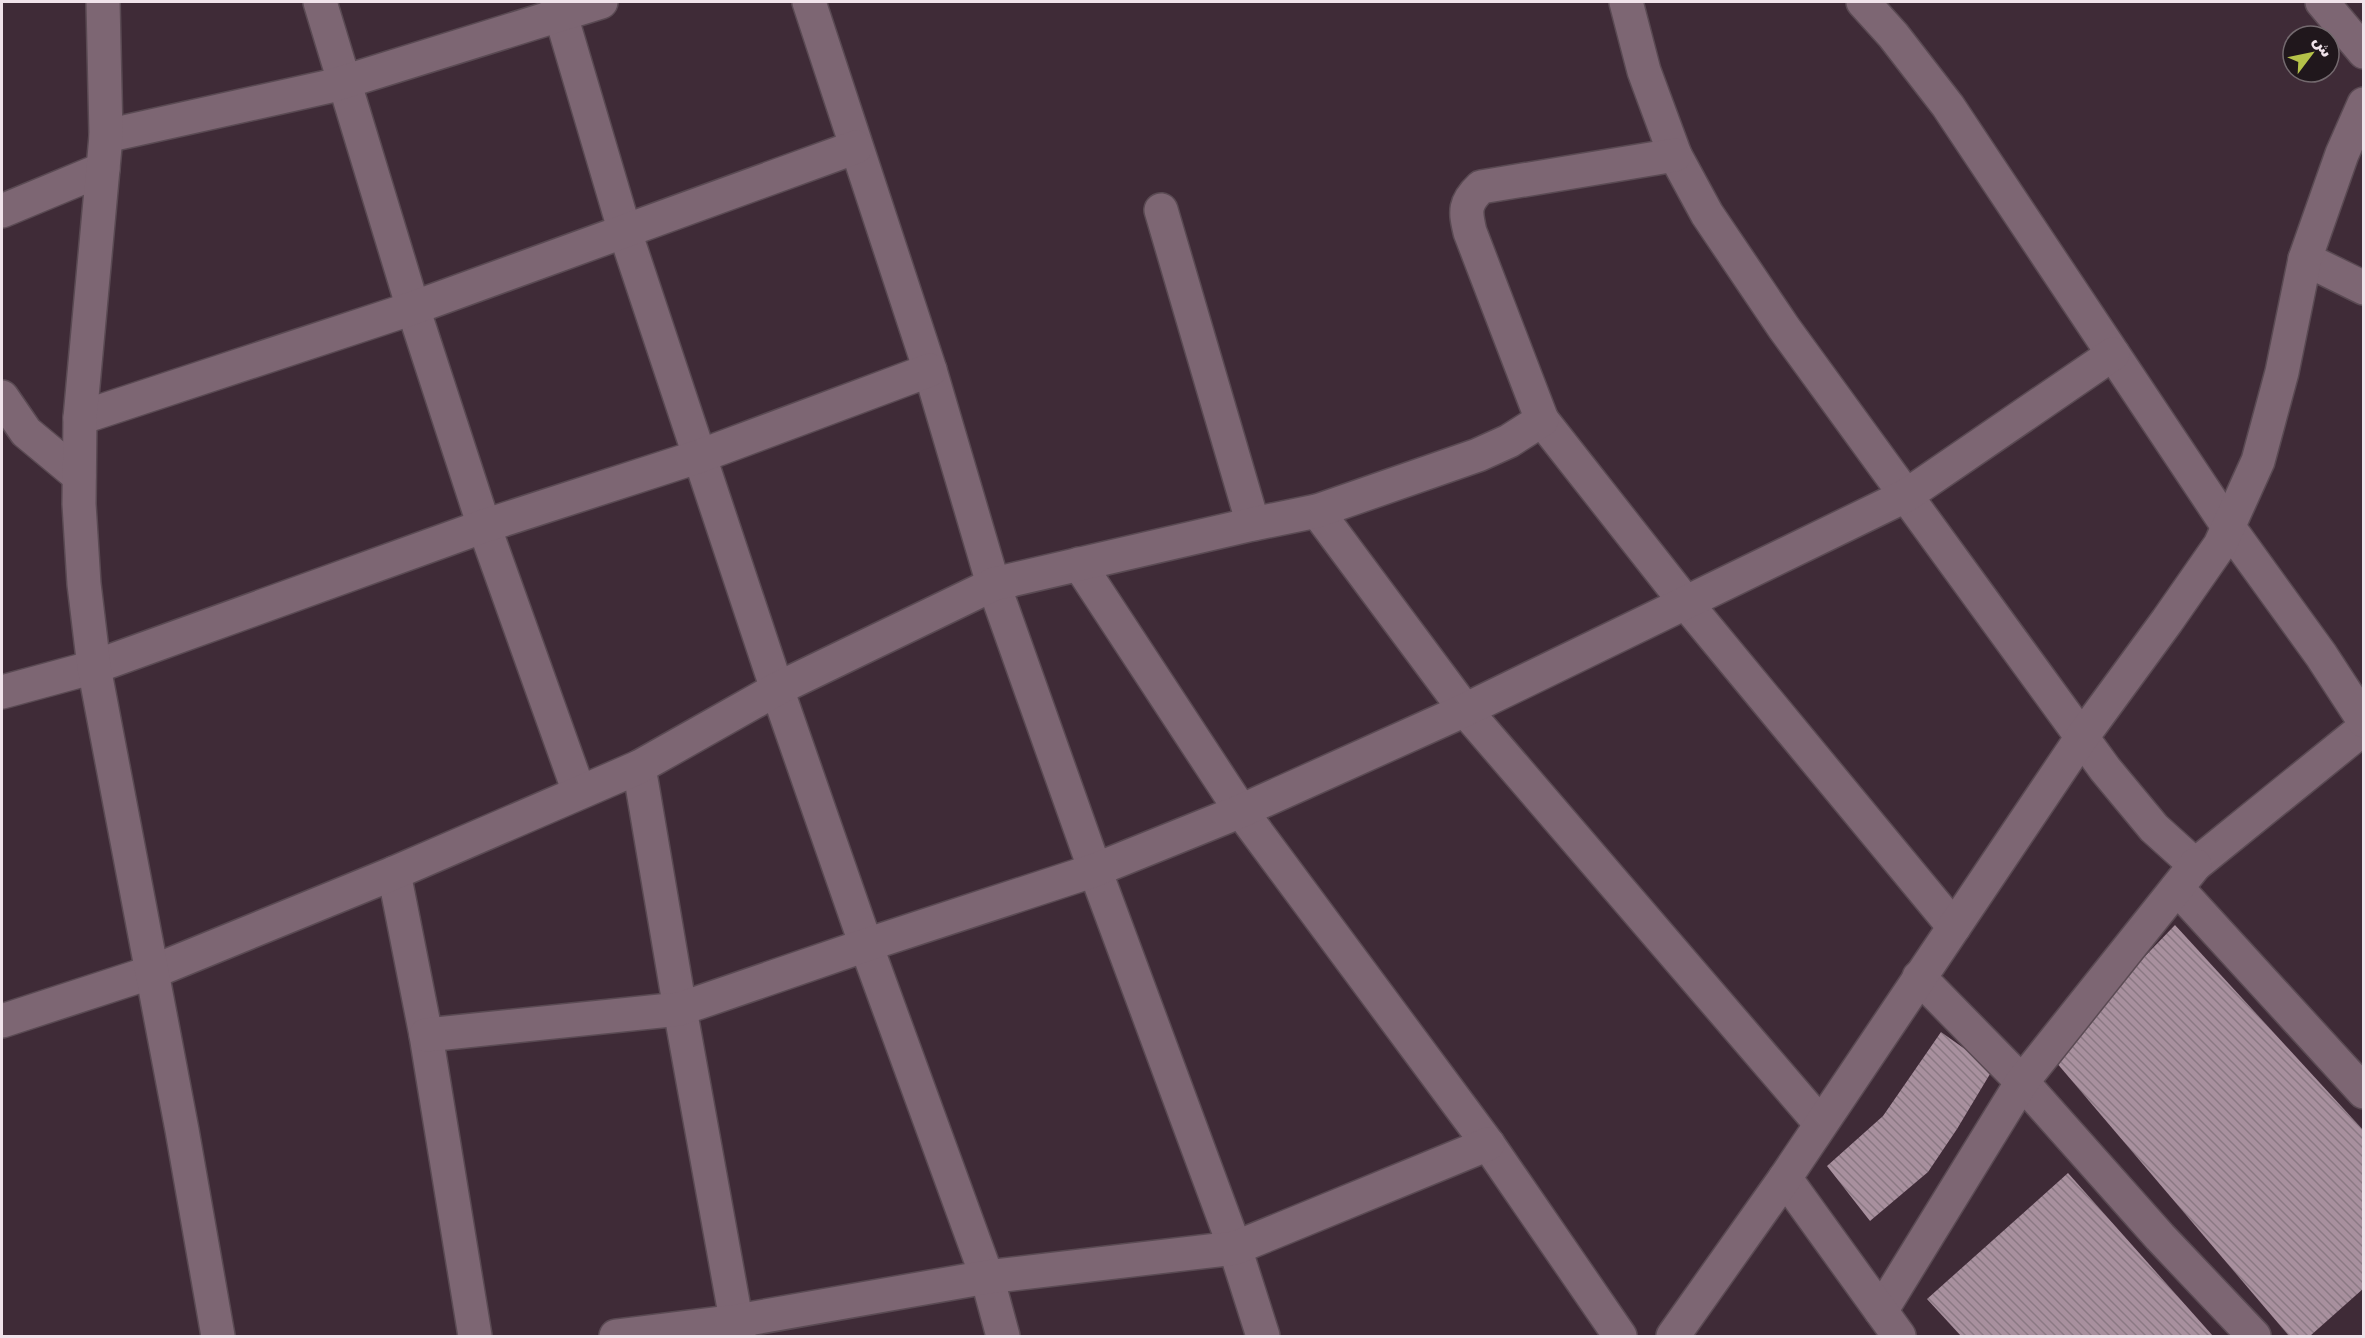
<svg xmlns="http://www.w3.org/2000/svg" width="2365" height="1338" viewBox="0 0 2365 1338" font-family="'DejaVu Sans',Cairo,sans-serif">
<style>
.building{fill:url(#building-back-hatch)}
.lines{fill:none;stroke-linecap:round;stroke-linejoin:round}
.street-casing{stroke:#5a4a53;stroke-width:36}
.secondary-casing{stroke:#5a4a53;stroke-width:36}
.street{stroke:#7d6673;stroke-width:33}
.secondary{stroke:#7d6673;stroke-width:33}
</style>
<defs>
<pattern id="building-back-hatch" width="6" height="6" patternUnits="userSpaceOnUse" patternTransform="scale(1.5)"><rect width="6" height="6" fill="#a8909e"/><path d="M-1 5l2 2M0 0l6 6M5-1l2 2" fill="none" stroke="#8b7984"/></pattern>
</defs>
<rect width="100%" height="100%" fill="#3f2b37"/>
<g class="building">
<polygon points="2175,925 2364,1131 2364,1288 2310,1336 2289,1336 2050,1055"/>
<polygon points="1941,1032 1993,1069 1957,1129 1928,1172 1870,1221 1827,1166 1883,1116"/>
<polygon points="2068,1173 2213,1336 1961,1336 1927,1299"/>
</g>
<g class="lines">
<g class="street-casing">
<g id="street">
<polyline points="320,2 413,308 484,526 579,792"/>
<polyline points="557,2 625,232 777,689 866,945 987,1277 1003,1336"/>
<polyline points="809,2 930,370 991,577 1095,870 1235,1248 1263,1336"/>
<polyline points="1626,2 1644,71 1675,155 1707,214 1784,328 2105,769 2154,828 2195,865 2364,728"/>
<polyline points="1863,2 1893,35 1948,106 2227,525 2321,655 2364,721"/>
<polyline points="2322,2 2364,52"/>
<polyline points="106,136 331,86 601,2"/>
<polyline points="1161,210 1253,524"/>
<polyline points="2,211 103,169"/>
<polyline points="2305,259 2364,288"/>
<polyline points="2,397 26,432 79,476"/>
<polyline points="80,418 413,308 856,147"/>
<polyline points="1542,420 1686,603 1954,927"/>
<polyline points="1317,511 1465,710 1820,1123"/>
<polyline points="1079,564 1241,811 1488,1144 1620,1336"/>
<polyline points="2,692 94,667 484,526 700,456 930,370"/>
<polyline points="639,767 680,1009 739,1336"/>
<polyline points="394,873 426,1035 475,1336"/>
<polyline points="2177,888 2364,1092"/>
<polyline points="1919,977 2022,1082 2160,1237 2254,1336"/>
<path d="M 2,1021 L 152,972 L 394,873 L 639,767 L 777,689 L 994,584 L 1253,524 L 1317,511 L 1478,455 L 1509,441 L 1542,420 L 1470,232 C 1465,211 1464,203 1481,187 L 1675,155"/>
<polyline points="426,1035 680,1009 866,945 1095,870 1241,811 1465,710 1907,495 2113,354"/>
<polyline points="1881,1311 2022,1082 2195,865"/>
<polyline points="616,1336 737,1321 987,1277 1235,1248 1488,1144"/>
</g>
</g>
<g class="secondary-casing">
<g id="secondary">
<polyline points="103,2 106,136 80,418 79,504 84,584 94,667 182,1130 218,1336"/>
<polyline points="1785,1178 1899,1336"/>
<polyline points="1673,1336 1785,1178 2082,737 2167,621 2220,545 2258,461 2282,372 2305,259 2342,154 2364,104"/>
</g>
</g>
<use href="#street" class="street"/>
<use href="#secondary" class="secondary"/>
</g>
<rect width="2365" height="1338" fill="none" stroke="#f0e3ea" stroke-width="6"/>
<g transform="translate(2311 54) rotate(58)"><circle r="28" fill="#20171c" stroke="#73696e" stroke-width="1.5"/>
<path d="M0-4.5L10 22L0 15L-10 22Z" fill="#b5c249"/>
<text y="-9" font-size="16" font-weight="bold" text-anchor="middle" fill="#f0e3ea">ش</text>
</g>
</svg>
